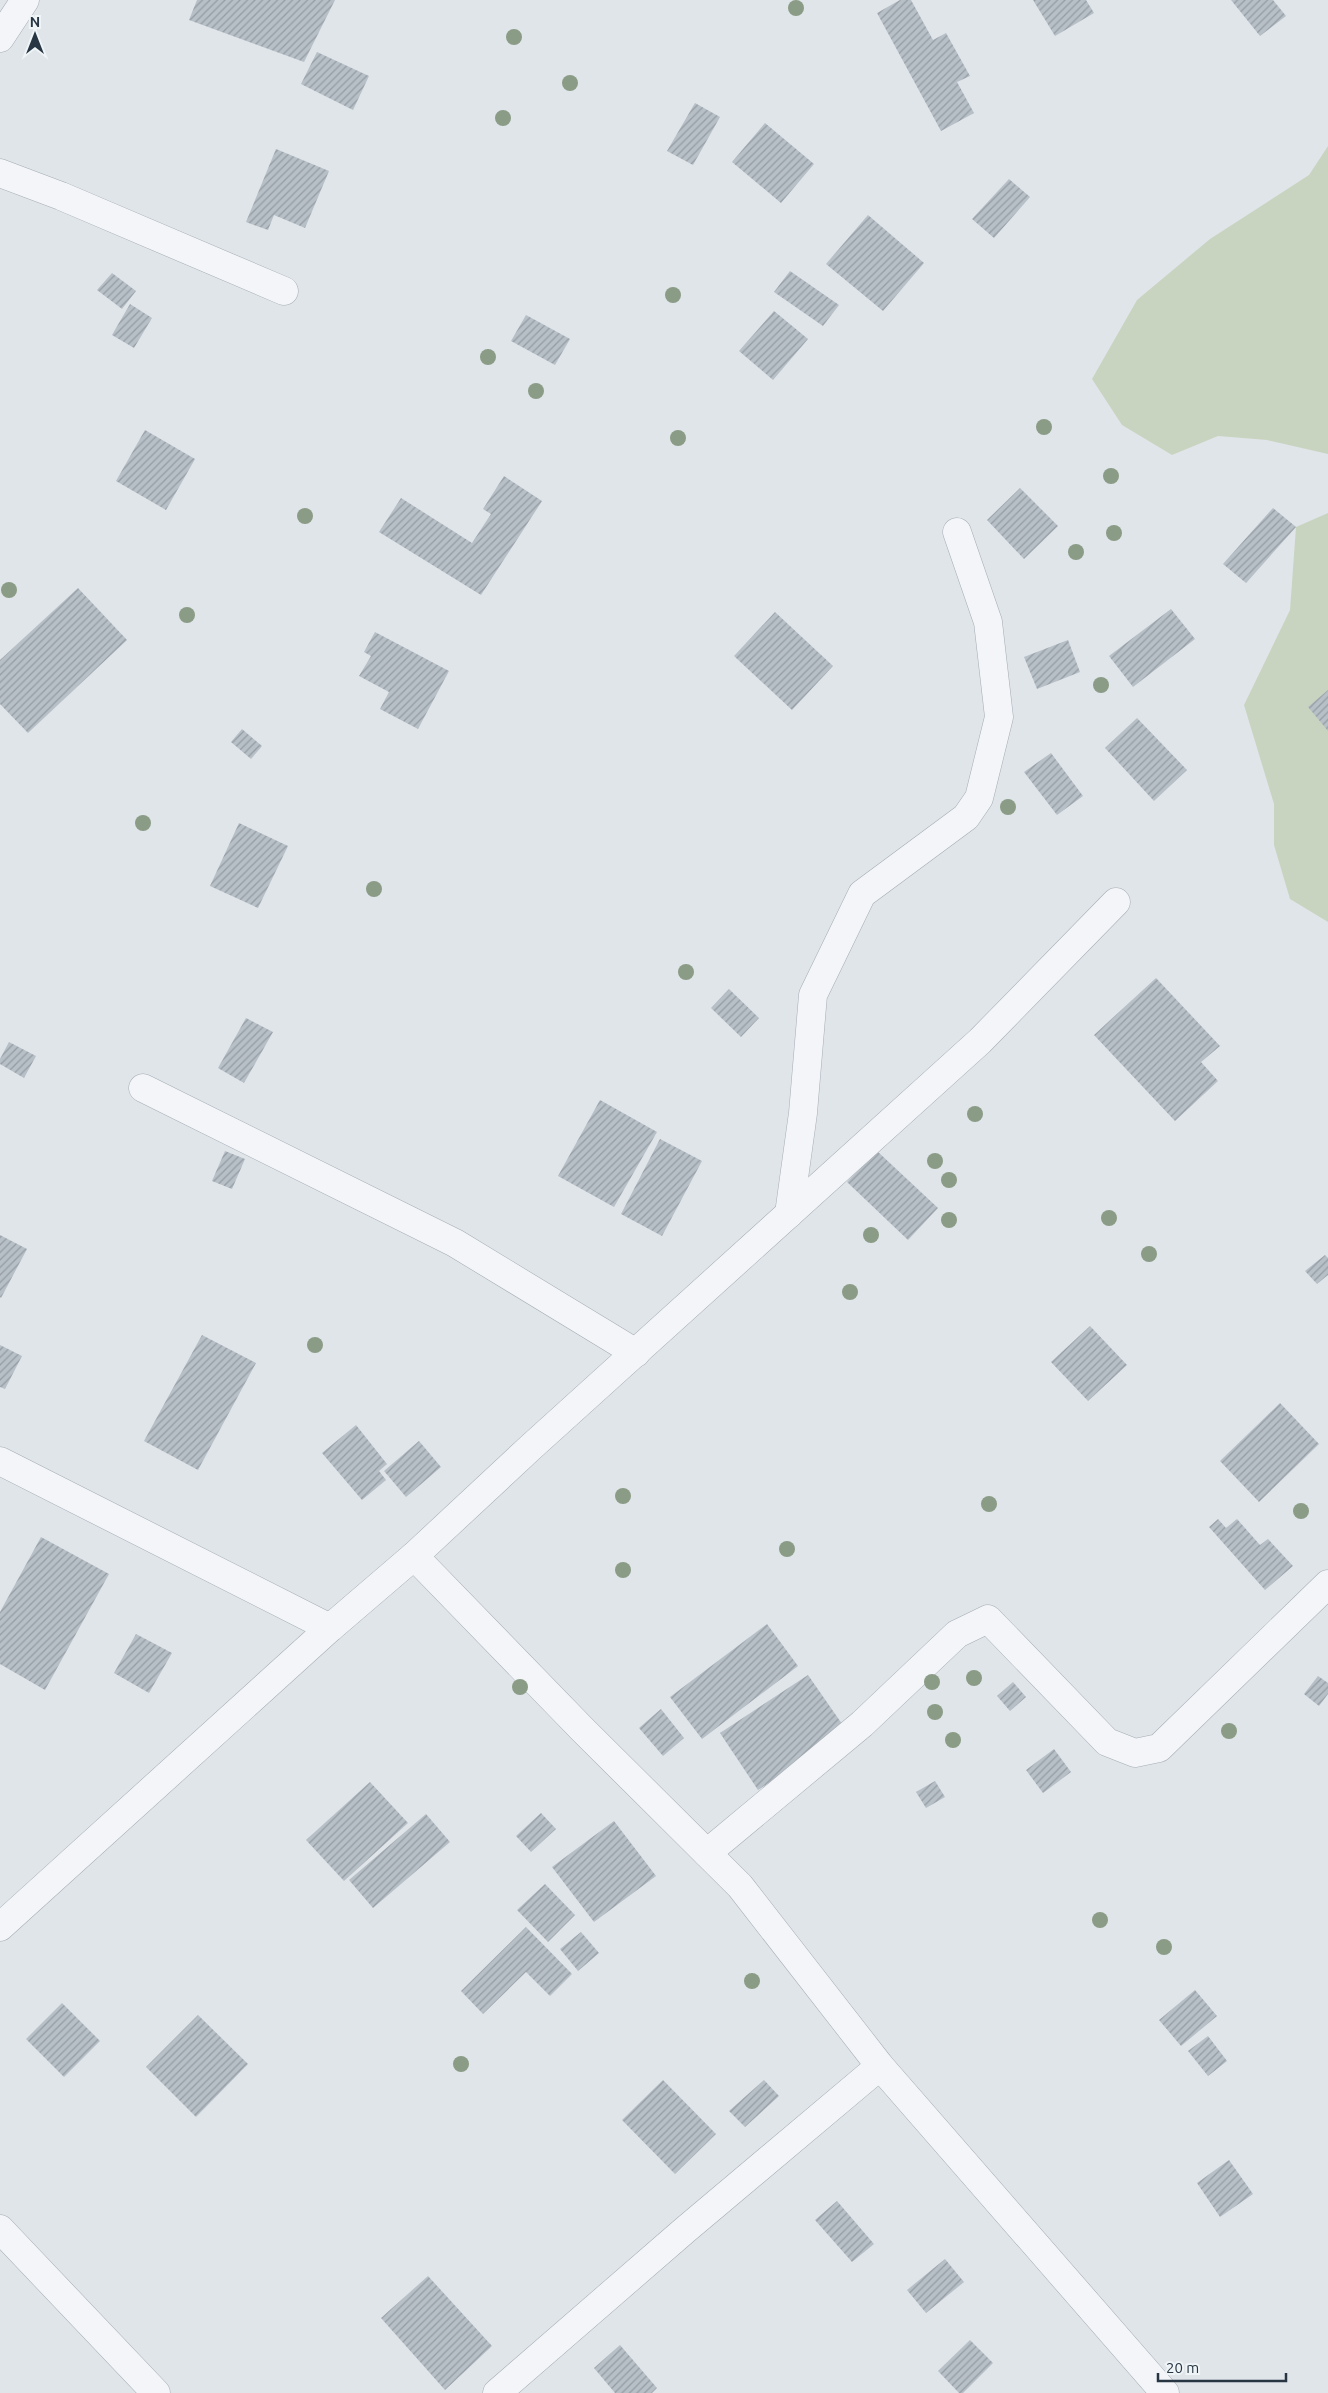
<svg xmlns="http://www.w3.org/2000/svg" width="1328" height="2393" viewBox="0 0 1328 2393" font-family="Ubuntu,sans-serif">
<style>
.green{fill:#c9d4c0}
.building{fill:url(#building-hatch)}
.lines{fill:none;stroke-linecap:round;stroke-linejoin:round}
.minor-casing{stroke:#a5adb4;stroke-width:29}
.minor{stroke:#f3f5f8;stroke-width:28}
.tree{fill:#8a9b86}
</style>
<defs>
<pattern id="building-hatch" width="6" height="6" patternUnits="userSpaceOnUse" patternTransform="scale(1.25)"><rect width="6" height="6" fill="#b7bfc7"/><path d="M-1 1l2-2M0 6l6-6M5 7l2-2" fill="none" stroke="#959ca3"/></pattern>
</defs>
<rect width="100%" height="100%" fill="#e0e5ea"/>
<g class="green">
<polygon points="1328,146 1328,454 1267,440 1218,436 1172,455 1122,425 1092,379 1137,300 1210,239 1309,175"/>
<polygon points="1328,513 1328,922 1290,899 1274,845 1274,804 1244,705 1290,610 1296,527"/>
</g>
<g class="building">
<polygon points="197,0 335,0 304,62 189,20"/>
<polygon points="900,0 911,0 933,40 946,33 970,76 957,82 974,113 941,131 877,13"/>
<polygon points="1033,0 1086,0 1094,13 1055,36"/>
<polygon points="1231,0 1273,0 1286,16 1260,36"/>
<polygon points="317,52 369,76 353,110 301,84"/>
<polygon points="695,103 720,117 693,165 667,151"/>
<polygon points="765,123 814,164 781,203 732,162"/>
<polygon points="276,149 329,171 305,228 274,215 268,230 246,222"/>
<polygon points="1009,179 1030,197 994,238 972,219"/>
<polygon points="868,215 924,263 883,311 826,264"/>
<polygon points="790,271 839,305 823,326 774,292"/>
<polygon points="112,273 136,291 122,309 97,290"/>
<polygon points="130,304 152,318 134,348 112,335"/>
<polygon points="774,311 808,339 773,380 739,351"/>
<polygon points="526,315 570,339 555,365 511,341"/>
<polygon points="145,430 195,459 166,510 116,481"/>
<polygon points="504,476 542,501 481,595 379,532 401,498 472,543 491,514 483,509"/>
<polygon points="1020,488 1058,526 1024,559 987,520"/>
<polygon points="1273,508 1296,527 1246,583 1223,564"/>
<polygon points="78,588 127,640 28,733 0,704 0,660"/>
<polygon points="1171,609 1195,639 1133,687 1109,656"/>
<polygon points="775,612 833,666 792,710 734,656"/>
<polygon points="375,632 449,671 418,729 380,709 389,692 359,676 371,656 364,652"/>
<polygon points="1068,640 1080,672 1037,689 1024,657"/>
<polygon points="1328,690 1328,731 1308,707"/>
<polygon points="1137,718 1187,770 1154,801 1105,748"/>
<polygon points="242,729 262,746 251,759 231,742"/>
<polygon points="1051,753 1083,796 1057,815 1024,772"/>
<polygon points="239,823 288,846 258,908 210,886"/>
<polygon points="1156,978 1220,1046 1201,1062 1218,1081 1175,1121 1094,1035"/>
<polygon points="729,989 759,1018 741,1037 711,1008"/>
<polygon points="246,1018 273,1032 244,1083 218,1068"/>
<polygon points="9,1042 36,1056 24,1078 0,1064 0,1059"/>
<polygon points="600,1100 657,1132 614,1207 558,1176"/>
<polygon points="660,1139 702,1161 662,1236 621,1214"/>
<polygon points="225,1151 245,1159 232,1189 212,1181"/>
<polygon points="877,1151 938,1208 908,1240 847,1182"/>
<polygon points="0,1235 27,1249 1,1298 0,1297"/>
<polygon points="1325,1255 1328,1258 1328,1275 1317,1284 1305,1271"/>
<polygon points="1090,1326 1127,1365 1088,1401 1051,1362"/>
<polygon points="202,1335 256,1363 198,1470 144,1441"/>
<polygon points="0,1345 22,1356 5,1389 0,1387"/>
<polygon points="1280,1403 1319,1444 1259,1502 1220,1461"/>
<polygon points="356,1425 387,1464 379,1471 386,1480 362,1500 322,1453"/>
<polygon points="419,1441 441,1467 406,1497 384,1471"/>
<polygon points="1218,1519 1226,1528 1237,1519 1260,1545 1268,1539 1293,1566 1265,1590 1209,1527"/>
<polygon points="41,1537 109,1574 45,1690 0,1664 0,1612"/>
<polygon points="767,1624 798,1666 702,1739 670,1697"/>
<polygon points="136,1634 172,1653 149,1693 114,1673"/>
<polygon points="808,1675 847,1731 758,1790 720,1733"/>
<polygon points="1318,1676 1328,1683 1328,1694 1319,1706 1304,1694"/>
<polygon points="1013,1682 1026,1697 1010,1711 997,1696"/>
<polygon points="661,1709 684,1738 663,1756 639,1728"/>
<polygon points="1054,1749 1071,1772 1043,1793 1026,1770"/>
<polygon points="935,1781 945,1797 926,1808 916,1792"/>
<polygon points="370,1782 408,1823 344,1881 306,1840"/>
<polygon points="541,1813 556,1829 531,1852 516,1836"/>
<polygon points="426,1814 450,1842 373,1908 349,1880"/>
<polygon points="614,1821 656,1876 594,1922 552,1867"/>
<polygon points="545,1884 575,1915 548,1942 517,1910"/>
<polygon points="526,1927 572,1974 550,1996 526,1972 483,2014 461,1991"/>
<polygon points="581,1932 599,1953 578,1971 560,1949"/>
<polygon points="1195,1990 1217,2016 1181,2046 1159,2020"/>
<polygon points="62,2003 100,2041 64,2077 26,2039"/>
<polygon points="198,2015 248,2064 196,2117 146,2067"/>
<polygon points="1208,2036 1227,2061 1208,2076 1188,2051"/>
<polygon points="663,2080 716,2134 675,2174 622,2120"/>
<polygon points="764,2080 779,2096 745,2127 729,2111"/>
<polygon points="1229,2160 1253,2194 1220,2217 1197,2183"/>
<polygon points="837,2201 874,2244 852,2262 815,2220"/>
<polygon points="945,2259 964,2282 926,2313 907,2290"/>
<polygon points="428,2276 492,2346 445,2390 381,2318"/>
<polygon points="970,2340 993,2363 963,2393 959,2393 938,2371"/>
<polygon points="620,2345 657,2388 652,2393 615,2393 594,2368"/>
</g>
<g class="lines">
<g class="minor-casing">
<g id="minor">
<polyline points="0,38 25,0"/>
<polyline points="0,173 61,196 284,291"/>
<polyline points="143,1088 455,1243 636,1353"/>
<polyline points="789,1214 803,1113 813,995 862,894 966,817 979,798 999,717 988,622 957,532"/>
<polyline points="0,1461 330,1628"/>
<polyline points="414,1556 583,1730 740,1886 880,2066 1165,2393"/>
<polyline points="707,1853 862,1724 957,1634 988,1619 1107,1742 1135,1753 1159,1748 1328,1584"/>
<polyline points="0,1927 330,1628 414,1556 531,1447 980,1041 1116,902"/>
<polyline points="0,2229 156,2393"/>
<polyline points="497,2393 685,2230 880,2066"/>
</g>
</g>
<use href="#minor" class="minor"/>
</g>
<g class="tree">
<circle cx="796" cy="8" r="8"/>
<circle cx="514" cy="37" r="8"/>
<circle cx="570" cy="83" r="8"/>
<circle cx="503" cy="118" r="8"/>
<circle cx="673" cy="295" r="8"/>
<circle cx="488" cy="357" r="8"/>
<circle cx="536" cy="391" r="8"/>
<circle cx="1044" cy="427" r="8"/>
<circle cx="678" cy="438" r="8"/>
<circle cx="1111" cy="476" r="8"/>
<circle cx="305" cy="516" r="8"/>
<circle cx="1114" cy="533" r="8"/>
<circle cx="1076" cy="552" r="8"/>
<circle cx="9" cy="590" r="8"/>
<circle cx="187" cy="615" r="8"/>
<circle cx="1101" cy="685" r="8"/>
<circle cx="1008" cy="807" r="8"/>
<circle cx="143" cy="823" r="8"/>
<circle cx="374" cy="889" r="8"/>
<circle cx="686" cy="972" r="8"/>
<circle cx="975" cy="1114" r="8"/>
<circle cx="935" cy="1161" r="8"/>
<circle cx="949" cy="1180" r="8"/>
<circle cx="1109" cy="1218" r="8"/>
<circle cx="949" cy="1220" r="8"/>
<circle cx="871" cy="1235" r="8"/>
<circle cx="1149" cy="1254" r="8"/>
<circle cx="850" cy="1292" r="8"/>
<circle cx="315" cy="1345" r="8"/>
<circle cx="623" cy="1496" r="8"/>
<circle cx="989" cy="1504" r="8"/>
<circle cx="1301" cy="1511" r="8"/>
<circle cx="787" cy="1549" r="8"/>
<circle cx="623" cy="1570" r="8"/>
<circle cx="974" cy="1678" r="8"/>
<circle cx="932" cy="1682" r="8"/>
<circle cx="520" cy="1687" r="8"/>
<circle cx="935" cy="1712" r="8"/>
<circle cx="1229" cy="1731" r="8"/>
<circle cx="953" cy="1740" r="8"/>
<circle cx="1100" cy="1920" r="8"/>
<circle cx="1164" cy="1947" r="8"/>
<circle cx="752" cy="1981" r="8"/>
<circle cx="461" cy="2064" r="8"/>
</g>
<g transform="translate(35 35)" stroke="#eff4f7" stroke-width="4" paint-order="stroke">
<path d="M0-4L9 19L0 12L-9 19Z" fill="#273642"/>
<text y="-8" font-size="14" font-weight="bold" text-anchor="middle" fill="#273642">N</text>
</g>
<path d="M1158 2373v8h128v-8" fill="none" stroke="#273642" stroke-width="2.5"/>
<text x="1166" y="2373" font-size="15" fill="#273642" stroke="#eff4f7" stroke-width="4" paint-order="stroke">20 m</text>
</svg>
